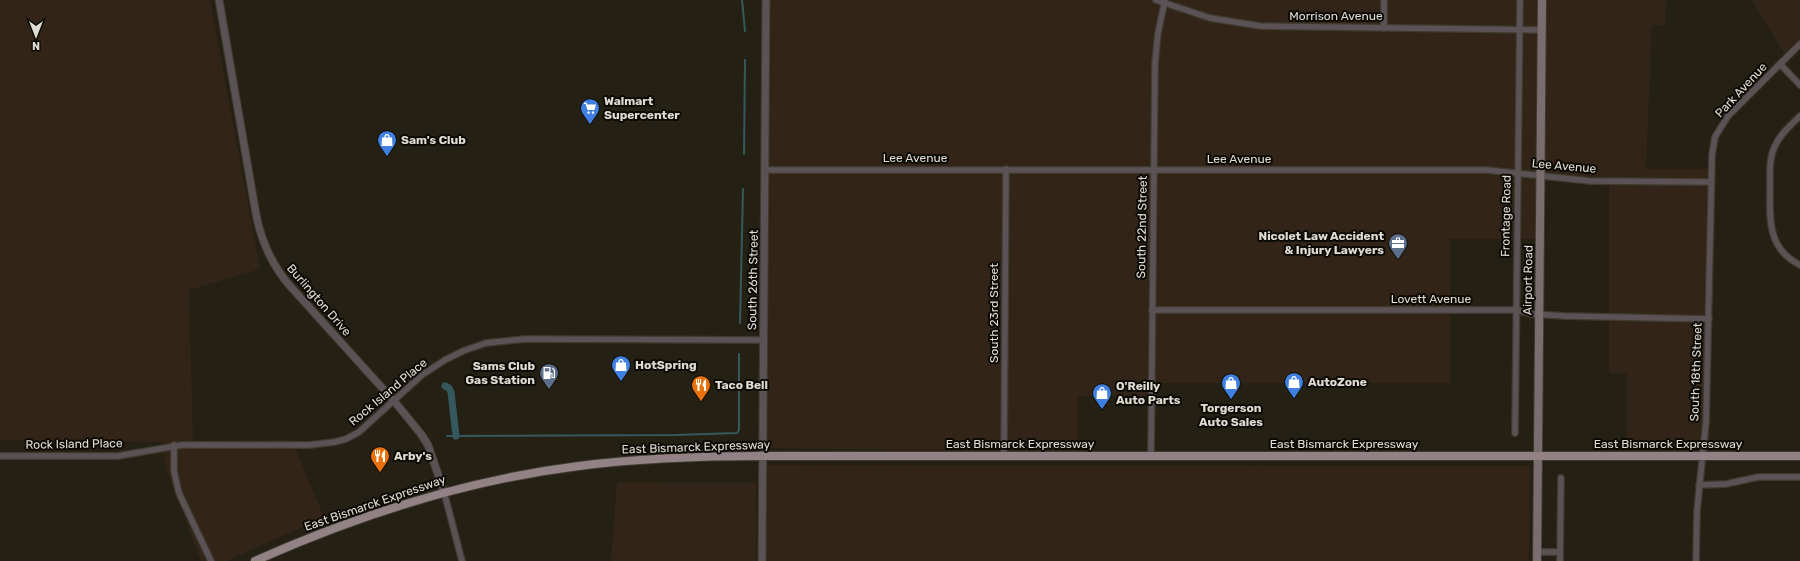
<svg xmlns="http://www.w3.org/2000/svg" width="1800" height="561" viewBox="0 0 1800 561" font-family="Rubik,sans-serif">
<style>
.industrial{fill:#322517}
.lines{fill:none;stroke-linecap:round;stroke-linejoin:round}
.stream{stroke:#34585e;stroke-width:2}
.canal{stroke:#34585e;stroke-width:7}
.minor-casing{stroke:#3f3a2f;stroke-width:8}
.tertiary-casing{stroke:#3f3a2f;stroke-width:9}
.secondary-casing{stroke:#3f3a2f;stroke-width:10}
.primary-casing{stroke:#3f3a2f;stroke-width:10}
.minor{stroke:#5a5254;stroke-width:5.5}
.tertiary{stroke:#5a5254;stroke-width:7}
.secondary{stroke:#7a6d70;stroke-width:8}
.primary{stroke:#928286;stroke-width:8}
.labels{text-anchor:middle;dominant-baseline:central;stroke-width:4;stroke-linejoin:round;paint-order:stroke}
.street-label{font-size:12px;fill:#e0dcd4;stroke:#0c0a05}
.poi-label{font-size:12px;font-weight:bold;fill:#e0dcd4;stroke:#0c0a05;text-anchor:start}
</style>
<rect width="100%" height="100%" fill="#252014"/>
<g class="industrial">
<polygon points="0,0 210,0 260,269 189,290 193,441 292,440 324,517 227,561 201,561 166,468 162,442 0,440"/>
<polygon points="761,0 1666,0 1665,25 1652,25 1646,169 1716,169 1710,449 1627,452 1627,373 1609,373 1609,181 1536,181 1536,239 1450,239 1450,383 1158,383 1157,396 1078,396 1078,452 758,448"/>
<polygon points="1752,0 1800,0 1800,38 1784,53"/>
<polygon points="765,465 1530,466 1529,561 764,561"/>
<polygon points="617,482 756,483 756,561 611,561"/>
</g>
<g class="lines">
<g class="stream">
<polyline points="742,0 745,31"/>
<polyline points="744,154 745,60"/>
<polyline points="740,323 743,189"/>
<polyline points="447,436 676,435 737,433 739,430 739,354"/>
</g>
<polyline class="canal" points="445,386 449,388 451,392 456,436"/>
<g class="minor-casing">
<g id="minor">
<polyline points="1156,0 1210,18 1260,26 1542,30"/>
<polyline points="1384,28 1384,0"/>
<polyline points="1780,64 1800,85"/>
<path d="M 1800,116 C 1791,125 1780,134 1775,146 C 1769,158 1770,172 1770,185 C 1770,217 1766,248 1800,265"/>
<polyline points="766,170 1487,170 1590,181 1711,182"/>
<polyline points="1152,310 1516,310 1533,314 1565,316 1709,319"/>
<polyline points="1515,433 1520,0"/>
<polyline points="174,445 174,471 179,493 211,561"/>
<polyline points="0,456 118,456 182,445 309,445 335,442 346,439 359,432 422,375 445,360 463,351 486,343 525,339 763,340"/>
<polyline points="1004,456 1006,169"/>
<polyline points="1151,456 1155,64 1158,33 1165,0"/>
<polyline points="1699,485 1726,484 1758,477 1800,477"/>
<polyline points="444,492 462,561"/>
<polyline points="1537,552 1560,552"/>
<polyline points="1560,561 1561,478"/>
<polyline points="1696,561 1697,511 1706,422 1712,155 1715,137 1728,116 1800,44"/>
</g>
</g>
<g class="tertiary-casing">
<g id="tertiary">
<path d="M 219,0 L 256,214 C 261,241 272,265 290,286 L 394,401 L 421,434 L 428,445 L 444,492"/>
<polyline points="762,561 766,0"/>
</g>
</g>
<g class="secondary-casing">
<polyline id="secondary" points="1537,561 1542,0"/>
</g>
<g class="primary-casing">
<path id="primary" d="M 255,561 C 358,515 466,480 579,466 C 640,458 701,456 762,456 L 1800,456"/>
</g>
<use href="#minor" class="minor"/>
<use href="#tertiary" class="tertiary"/>
<use href="#secondary" class="secondary"/>
<use href="#primary" class="primary"/>
</g>
<defs>
<g id="supermarket-pin" transform="scale(1)"><path d="M0 17L-7.5 6A9.5 9.5 0 1 1 7.5 6Z" fill="#3f7fe0" stroke="#0c0a05"/><path d="M-6-5.5h2.5l.6 2H6L4.5 2H-2.5L-4.4-4H-6ZM-1.5 3.2a1.3 1.3 0 1 0 .1 0ZM3 3.2a1.3 1.3 0 1 0 .1 0Z" fill="#fff"/></g>
<g id="shop-pin" transform="scale(1)"><path d="M0 17L-7.5 6A9.5 9.5 0 1 1 7.5 6Z" fill="#3f7fe0" stroke="#0c0a05"/><path d="M-5-2.5h2.3a2.7 3.5 0 0 1 5.4 0H5L5.5 6h-11ZM-1.5-2.5h3a1.5 2.3 0 0 0-3 0Z" fill="#fff"/></g>
<g id="office-pin" transform="scale(1)"><path d="M0 17L-7.5 6A9.5 9.5 0 1 1 7.5 6Z" fill="#5c6f8a" stroke="#0c0a05"/><path d="M-6-3h4V-5.5h4V-3h4V5H-6ZM-1-4.5V-3h2v-1.5ZM-6 0V1H6V0Z" fill="#fff"/></g>
<g id="fuel-pin" transform="scale(1)"><path d="M0 17L-7.5 6A9.5 9.5 0 1 1 7.5 6Z" fill="#5c6f8a" stroke="#0c0a05"/><path d="M-5.5-6h7V0h2V4h1.3V-2.5L3-4.5l.8-.8L6-3V5H2.5V1h-1V6h-7ZM-4.2-4.7v3.2H.2V-4.7Z" fill="#fff"/></g>
<g id="restaurant-pin" transform="scale(1)"><path d="M0 17L-7.5 6A9.5 9.5 0 1 1 7.5 6Z" fill="#e8710a" stroke="#0c0a05"/><path d="M-5-6h1v4h1v-4h1v4h1v-4h1v5L-1.5 .5V6h-2V.5L-5-1ZM5-6V6H3V1.5H1.5Q1.5-4 5-6Z" fill="#fff"/></g>
</defs>
<g fill-rule="evenodd">
<use href="#supermarket-pin" x="590" y="108"/>
<use href="#shop-pin" x="387" y="140"/>
<use href="#office-pin" x="1398" y="243"/>
<use href="#shop-pin" x="621" y="365"/>
<use href="#fuel-pin" x="549" y="373"/>
<use href="#shop-pin" x="1294" y="382"/>
<use href="#shop-pin" x="1231" y="383"/>
<use href="#restaurant-pin" x="701" y="385"/>
<use href="#shop-pin" x="1102" y="393"/>
<use href="#restaurant-pin" x="380" y="456"/>
</g>
<g class="labels">
<g class="street-label">
<text x="1336" y="16">Morrison Avenue</text>
<text transform="translate(1741 90) rotate(-47)">Park Avenue</text>
<text x="915" y="158">Lee Avenue</text>
<text x="1239" y="159">Lee Avenue</text>
<text transform="translate(1564 166) rotate(5)">Lee Avenue</text>
<text transform="translate(1506 216) rotate(-89)">Frontage Road</text>
<text transform="translate(1142 227) rotate(-89)">South 22nd Street</text>
<text transform="translate(753 280) rotate(-89)">South 26th Street</text>
<text transform="translate(1528 280) rotate(-89)">Airport Road</text>
<text x="1431" y="299">Lovett Avenue</text>
<text transform="translate(319 300) rotate(49)">Burlington Drive</text>
<text transform="translate(994 313) rotate(-90)">South 23rd Street</text>
<text transform="translate(1696 372) rotate(-88)">South 18th Street</text>
<text transform="translate(388 392) rotate(-40)">Rock Island Place</text>
<text transform="translate(74 444) rotate(-1)">Rock Island Place</text>
<text x="1020" y="444">East Bismarck Expressway</text>
<text x="1344" y="444">East Bismarck Expressway</text>
<text x="1668" y="444">East Bismarck Expressway</text>
<text transform="translate(696 447) rotate(-2)">East Bismarck Expressway</text>
<text transform="translate(375 503) rotate(-19)">East Bismarck Expressway</text>
</g>
<g class="poi-label">
<text x="604" y="101">Walmart<tspan x="604" dy="14">Supercenter</tspan></text>
<text x="401" y="140">Sam's Club</text>
<text x="1384" y="236" text-anchor="end">Nicolet Law Accident<tspan x="1384" dy="14">&amp; Injury Lawyers</tspan></text>
<text x="635" y="365">HotSpring</text>
<text x="535" y="366" text-anchor="end">Sams Club<tspan x="535" dy="14">Gas Station</tspan></text>
<text x="1308" y="382">AutoZone</text>
<text x="715" y="385">Taco Bell</text>
<text x="1116" y="386">O'Reilly<tspan x="1116" dy="14">Auto Parts</tspan></text>
<text x="1231" y="408" text-anchor="middle">Torgerson<tspan x="1231" dy="14">Auto Sales</tspan></text>
<text x="394" y="456">Arby's</text>
</g>
</g>
<g transform="translate(36 36) rotate(180)" stroke="#0c0a05" stroke-width="3" paint-order="stroke">
<path d="M0-3L7 15L0 10L-7 15Z" fill="#e0dcd4"/>
<text y="-6" font-size="11" font-weight="bold" text-anchor="middle" fill="#e0dcd4">N</text>
</g>
</svg>
